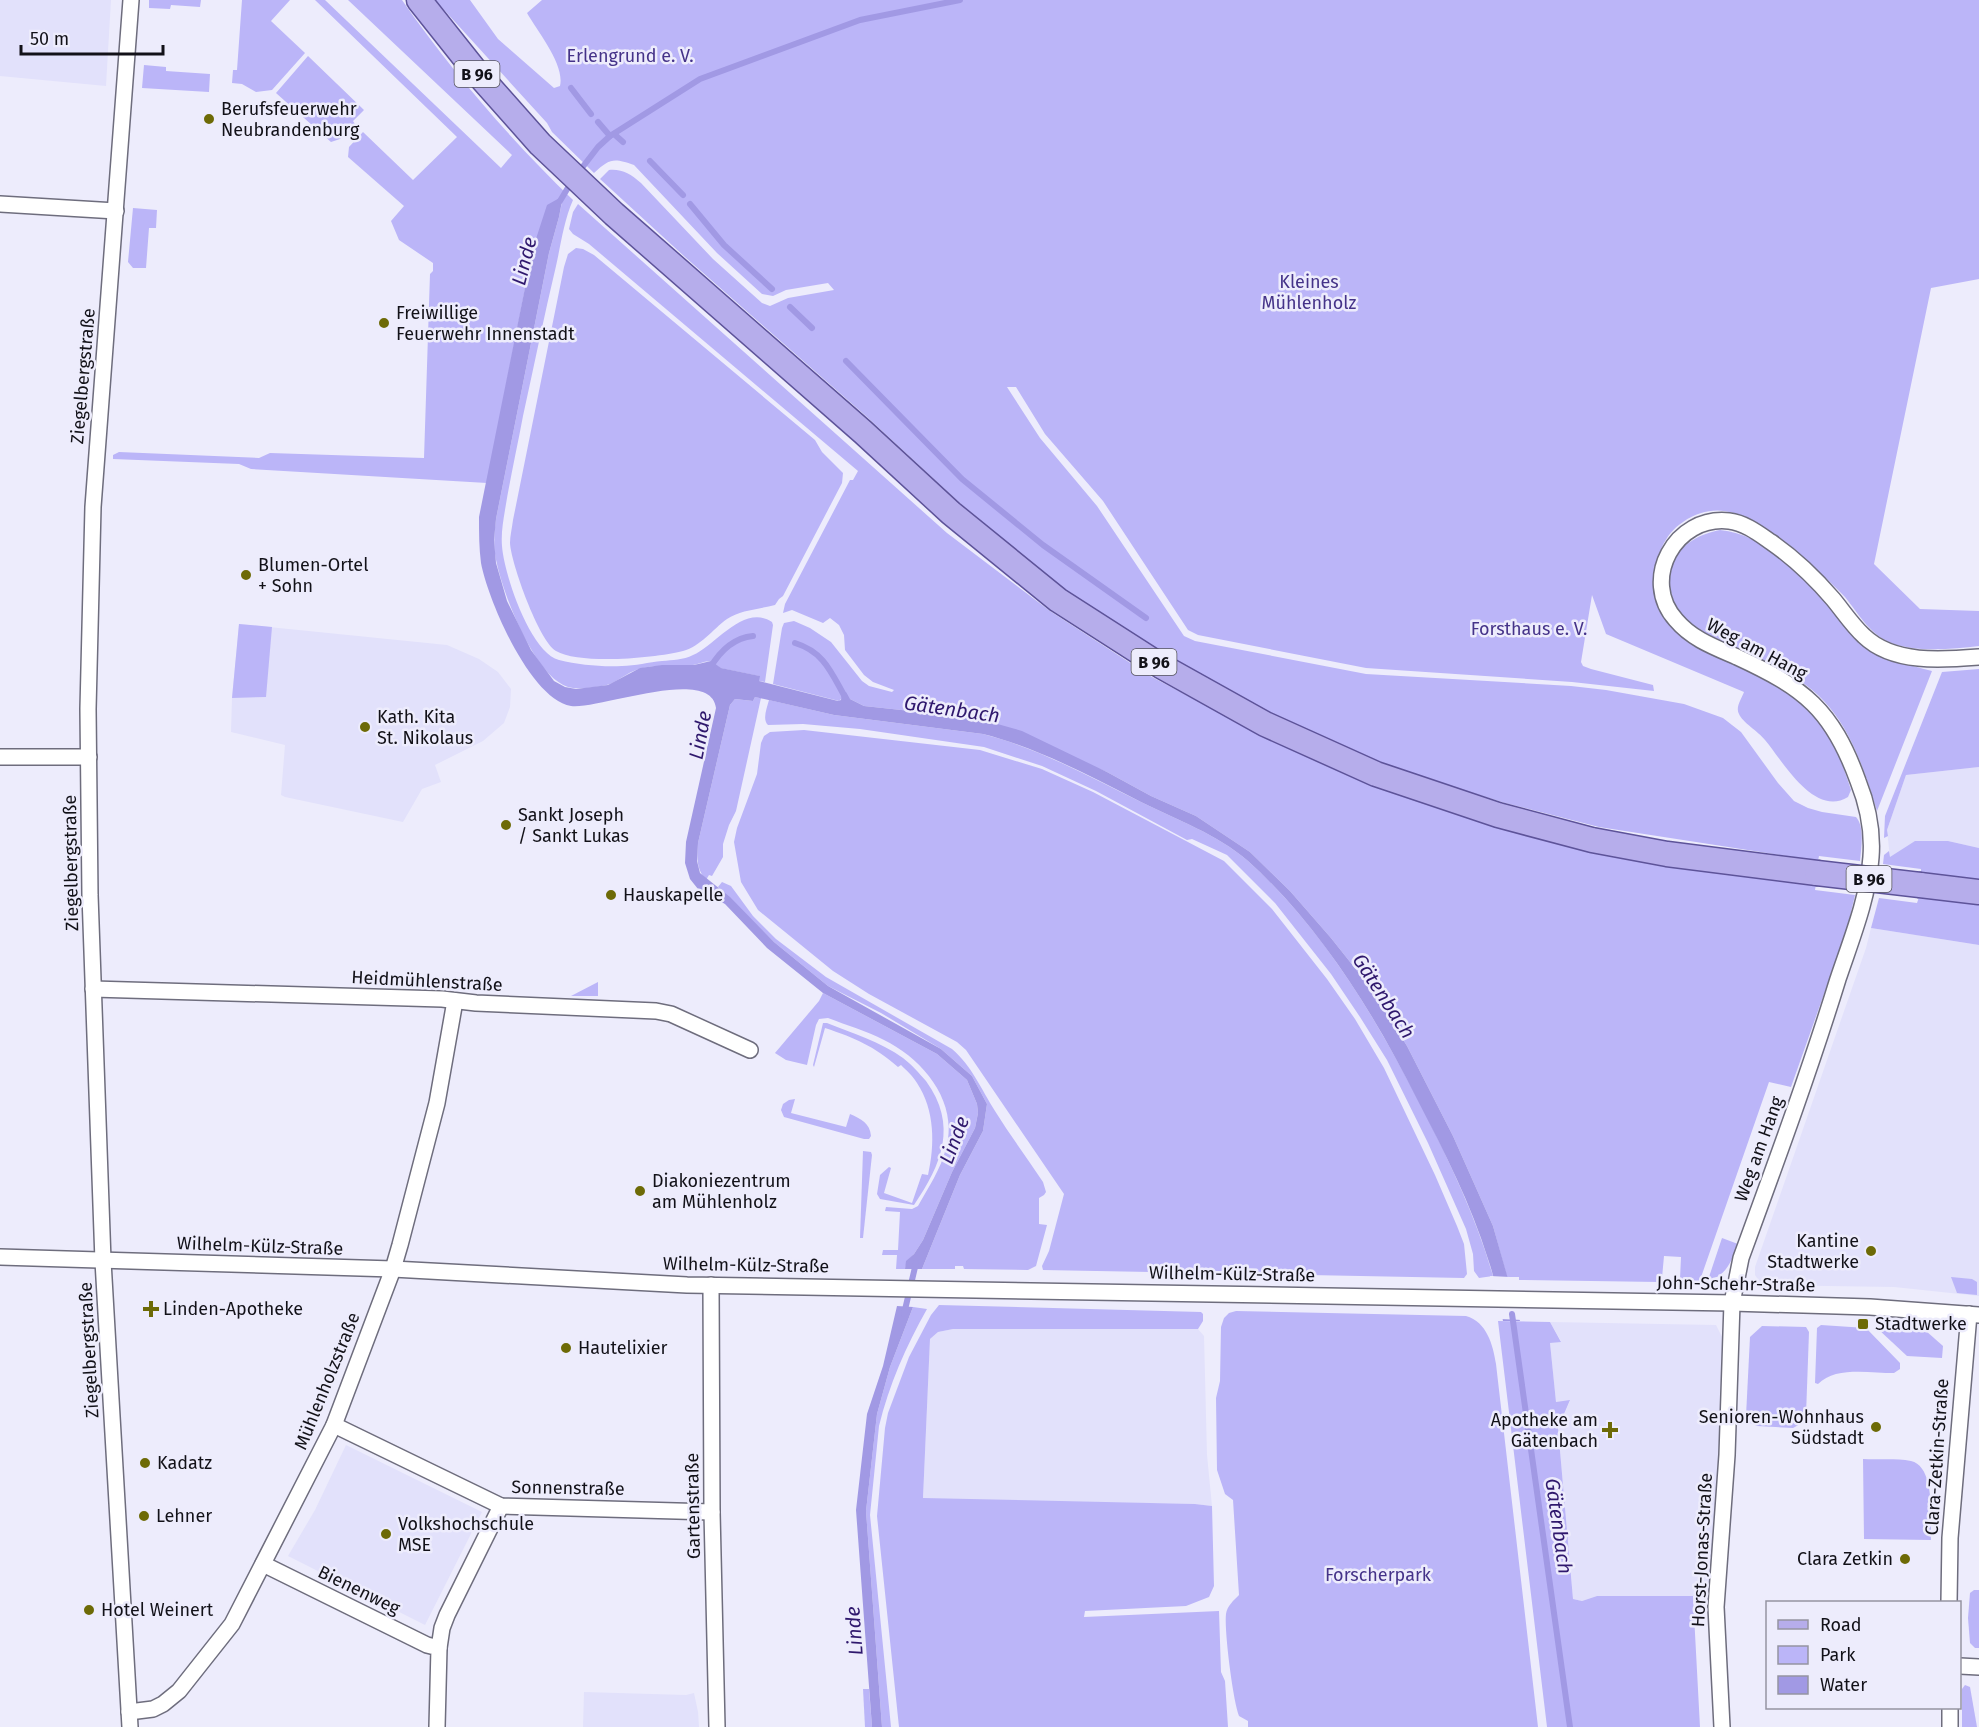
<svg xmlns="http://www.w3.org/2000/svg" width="1979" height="1727" viewBox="0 0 1979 1727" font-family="'Fira Sans',sans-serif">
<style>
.built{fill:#e2e1fb}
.green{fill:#bbb5f8}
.water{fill:#a199e4}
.pier{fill:#edecfc}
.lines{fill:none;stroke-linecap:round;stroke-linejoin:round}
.stream{stroke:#a199e4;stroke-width:6}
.minor-casing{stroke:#6e6d7d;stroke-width:18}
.primary-casing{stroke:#5d5399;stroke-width:27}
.minor{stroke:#fff;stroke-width:15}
.primary{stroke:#b6adeb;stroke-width:24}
.primary-bridge-casing{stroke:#5d5399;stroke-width:27;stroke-linecap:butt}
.primary-bridge{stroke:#b6adeb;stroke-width:24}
.poi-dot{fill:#6d6a06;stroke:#edecfc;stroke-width:2}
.labels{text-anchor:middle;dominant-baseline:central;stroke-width:5;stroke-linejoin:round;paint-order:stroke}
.shield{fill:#edecfc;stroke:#54535c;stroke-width:1.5}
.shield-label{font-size:16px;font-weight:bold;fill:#121118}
.park-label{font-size:18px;fill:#453389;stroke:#edecfc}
.poi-label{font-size:18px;fill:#121118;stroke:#edecfc;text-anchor:start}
.street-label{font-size:18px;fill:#121118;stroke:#edecfc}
.water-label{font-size:20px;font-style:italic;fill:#2f186d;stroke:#edecfc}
</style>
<rect width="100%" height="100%" fill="#edecfc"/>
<g class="built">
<polygon points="0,0 111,0 106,86 0,76"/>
<polygon points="239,624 447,645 479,659 498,672 511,689 510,707 504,723 483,741 435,765 441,782 422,789 403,822 285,797 281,795 285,745 231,732 232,698"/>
<polygon points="1979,767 1979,848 1948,841 1890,858 1887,830 1906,775"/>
<polygon points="1871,928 1979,945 1979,1296 1894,1287 1765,1285 1759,1281 1755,1275 1755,1267 1866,948"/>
<polygon points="1550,1322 1716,1325 1723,1339 1718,1492 1710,1596 1597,1596 1582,1601 1573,1599 1558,1428 1570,1401 1556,1402 1550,1343 1561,1341"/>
<polygon points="953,1329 1198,1329 1204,1336 1207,1455 1212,1506 1195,1504 923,1499 930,1339 938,1332"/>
<polygon points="346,1445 482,1512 425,1625 288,1556 315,1510"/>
<polygon points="584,1692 686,1695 694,1693 698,1712 699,1727 583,1727"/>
</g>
<g class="green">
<polygon points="149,0 201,0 200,7 171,5 170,9 149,8"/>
<polygon points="242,0 290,0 271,21 305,53 272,90 256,92 242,84 232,83 233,70 237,70"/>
<path d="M 315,0 L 325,0 L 501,168 L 512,155 L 348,0 L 402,0 C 452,72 510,139 573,200 C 564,220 561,244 556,266 C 544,316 534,366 523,416 C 517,448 510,479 505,510 C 503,522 501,534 502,546 C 504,574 530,652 559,660 C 579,665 602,667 622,666 C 635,666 649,662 662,661 C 673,660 683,660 693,655 C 715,646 744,603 772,622 L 773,625 L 765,682 L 759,681 L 759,676 L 720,668 L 711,661 C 704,661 699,664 693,665 C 676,667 660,664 643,668 C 631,670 621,679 610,684 C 600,687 583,689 573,688 C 537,684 504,596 497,564 C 493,549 494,534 496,519 L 549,253 L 559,217 L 563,197 L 533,248 L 487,483 L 251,469 L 239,464 L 113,459 L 113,455 L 119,452 L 259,458 L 270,453 L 424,458 L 430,274 L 433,271 L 433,263 L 399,240 L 391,221 L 404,206 L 348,157 L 349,147 L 363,132 L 413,180 L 457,137 Z"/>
<path d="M 435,0 L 470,0 L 498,39 L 554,88 L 560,86 C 565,65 538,32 527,13 L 542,0 L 1979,0 L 1979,279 L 1931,288 L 1874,564 L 1920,609 L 1979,611 L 1979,646 C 1951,649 1916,653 1889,642 C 1869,633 1858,613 1845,597 C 1829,580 1810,564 1791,549 C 1758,523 1724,494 1683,522 C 1664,534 1655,558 1655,581 C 1655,604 1665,620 1681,636 C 1694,649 1715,656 1732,664 C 1763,679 1797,694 1819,720 C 1835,740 1843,766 1851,790 L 1848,797 C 1814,818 1782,760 1765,740 C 1759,732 1742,722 1739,714 C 1735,707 1742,698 1744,692 L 1606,634 L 1592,595 L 1581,662 L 1583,666 L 1591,669 L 1653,685 L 1654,691 L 1572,682 L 1366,668 L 1198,635 L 1188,630 L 1103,501 L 1045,434 L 1016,387 L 1007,387 L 1040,438 L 1097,506 L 1184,636 L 1195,641 L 1366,674 L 1571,686 L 1606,690 L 1684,704 L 1723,718 L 1741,732 L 1778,783 L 1794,801 L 1808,808 L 1822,812 L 1856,817 C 1865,827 1861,848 1860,861 L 1819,856 L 1818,861 L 1599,827 L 1505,803 L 1383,765 L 1271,714 L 1164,655 L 1064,589 L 962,505 L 867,417 L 685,257 L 600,179 L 609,170 C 623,169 630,174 641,183 L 713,259 L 762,303 L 770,306 L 788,298 L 834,290 L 828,283 L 786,290 L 773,296 L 762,294 L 717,253 L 634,165 C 614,158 610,158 594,173 L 552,132 L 547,123 Z"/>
<polygon points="308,56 364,110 353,121 355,124 340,139 331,142 276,93"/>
<polygon points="144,65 166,67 166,71 210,74 209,92 142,88"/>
<polygon points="578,204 947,533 1050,611 1152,677 1264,736 1371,784 1495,827 1590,852 1666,867 1816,884 1815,890 1855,895 1847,929 1791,1087 1769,1082 1699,1283 1687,1283 1680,1279 1681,1257 1664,1256 1662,1278 1659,1282 1519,1280 1519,1277 1507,1277 1493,1226 1453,1136 1407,1046 1370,987 1331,938 1290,891 1250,852 1196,816 1151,796 1107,772 976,718 864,706 850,699 842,698 839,701 773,684 782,628 784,623 794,621 810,628 831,642 862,681 869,686 892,692 894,690 873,682 864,675 845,650 844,635 839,625 830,618 823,623 792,610 783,613 785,604 850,480 853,480 858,471 589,244 573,234 569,229 573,212"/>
<polygon points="133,208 157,210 156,228 149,228 146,268 133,268 128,262"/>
<path d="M 576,248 L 583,249 L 594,255 L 815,440 L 822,452 L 843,473 L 842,483 L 783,596 L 779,599 L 775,605 C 760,609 740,610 727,619 C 712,630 701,646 683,651 C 656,658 580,665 556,651 C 539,641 511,563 510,543 C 510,536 512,528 513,520 L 564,267 L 568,254 Z"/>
<path d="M 1720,530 C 1771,535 1807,582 1839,617 C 1847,626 1855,637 1864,644 C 1884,659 1908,665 1932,671 L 1877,811 C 1866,776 1854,737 1830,708 C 1812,685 1785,671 1760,658 C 1740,648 1717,641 1698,629 C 1676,616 1663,587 1673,562 C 1681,543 1701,534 1720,530 Z"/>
<polygon points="239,624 272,627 266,697 232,698"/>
<polygon points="1979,669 1979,767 1906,775 1887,830 1888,836 1884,838 1885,816 1942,672"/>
<path d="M 755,697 L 761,698 L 736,811 L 729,825 L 723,844 L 723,857 L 712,876 L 709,875 L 706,880 C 696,868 697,858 698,843 L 730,705 L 735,699 L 753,701 Z"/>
<path d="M 769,700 L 834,715 L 983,734 C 1038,748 1090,777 1141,802 C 1177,820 1217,834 1248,861 C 1325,930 1378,1022 1425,1113 C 1451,1165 1477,1220 1493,1276 L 1479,1278 L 1474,1271 L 1473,1254 L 1466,1229 L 1428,1143 L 1387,1060 L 1360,1017 L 1331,974 L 1275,903 L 1227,855 L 1192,839 L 1187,840 L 1096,791 L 1042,766 L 984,747 L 860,729 L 803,724 L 768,725 C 762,719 767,708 769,700 Z"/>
<polygon points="804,730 980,750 1042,769 1093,792 1224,861 1272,909 1327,979 1355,1019 1384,1068 1435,1175 1457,1226 1464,1244 1467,1274 1464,1278 1043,1270 1042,1266 1049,1251 1064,1194 966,1050 957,1042 869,994 833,971 758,910 741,882 734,842 737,828 757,774 761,743 764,736 770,732"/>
<polygon points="1915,841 1948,841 1979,848 1979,882 1921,873 1921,869 1883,864 1884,855 1889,851 1890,857"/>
<path d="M 722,882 L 731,886 L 753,916 L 776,939 L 826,977 L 952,1049 C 972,1066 981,1089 995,1111 C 1010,1135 1027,1158 1043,1182 L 1046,1192 L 1044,1195 L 1039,1198 L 1039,1224 L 1047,1225 L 1036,1266 L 1028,1270 L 964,1269 L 963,1266 L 955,1266 L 955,1269 L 922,1269 L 960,1175 L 983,1131 L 987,1104 L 972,1076 L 941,1049 L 881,1013 L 828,986 L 774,942 L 718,887 Z"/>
<polygon points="1919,897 1979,905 1979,945 1871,928 1879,898 1917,903"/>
<polygon points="598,982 598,996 571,996"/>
<path d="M 823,993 L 937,1054 L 967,1080 L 977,1104 L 978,1113 L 975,1128 L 952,1172 L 923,1240 L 914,1254 L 907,1261 L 905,1269 L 896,1269 L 897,1255 L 882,1255 L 883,1250 L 898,1250 L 900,1212 L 885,1211 L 886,1207 L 912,1209 L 918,1206 C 928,1188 941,1169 946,1148 C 959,1102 923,1059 884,1040 C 867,1031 846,1025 828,1018 L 819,1019 L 816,1025 L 807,1065 L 786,1060 L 775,1053 L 819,1001 Z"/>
<path d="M 823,1023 L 827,1023 C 852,1033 881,1042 903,1058 C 911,1064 919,1073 926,1081 C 958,1125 942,1164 914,1205 L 880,1199 L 877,1194 L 880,1175 L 889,1167 L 891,1168 L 884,1193 L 912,1203 L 922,1174 L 928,1175 C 935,1145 935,1110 917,1083 C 913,1076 906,1070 901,1065 L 898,1067 C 874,1046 855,1038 825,1028 L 814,1067 L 813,1065 Z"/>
<path d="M 795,1099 L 791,1113 L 846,1127 L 850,1114 C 861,1119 870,1123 871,1136 L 869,1139 L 864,1139 L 784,1117 L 781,1110 L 783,1104 L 789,1100 Z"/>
<polygon points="863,1151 871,1152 872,1155 863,1238 860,1238"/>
<path d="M 1722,1238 L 1738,1244 C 1732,1260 1726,1277 1708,1280 Z"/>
<polygon points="1951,1277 1972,1279 1977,1282 1977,1295 1957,1293"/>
<polygon points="939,1305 1201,1312 1203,1314 1203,1321 1198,1329 953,1329 938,1332 930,1339 923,1498 1195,1504 1212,1506 1214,1586 1209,1597 1186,1606 1085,1611 1084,1617 1219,1611 1221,1672 1225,1681 1228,1727 899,1727 877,1516 885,1428 888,1413 909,1357 931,1315"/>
<path d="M 913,1307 L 927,1309 C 906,1346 889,1385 879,1426 L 870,1515 L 891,1727 L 882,1727 L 866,1511 L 877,1414 L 890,1367 Z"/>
<path d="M 1236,1311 L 1466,1316 C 1487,1322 1493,1345 1496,1364 L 1538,1727 L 1248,1727 L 1248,1721 L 1239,1716 C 1233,1701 1224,1630 1226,1614 C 1227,1606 1234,1600 1239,1595 L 1233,1500 L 1225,1494 L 1217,1470 L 1216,1398 L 1220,1381 L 1221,1327 L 1224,1318 L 1229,1313 Z"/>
<polygon points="1498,1321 1550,1322 1561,1342 1550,1343 1556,1402 1570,1400 1558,1428 1573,1599 1582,1601 1597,1596 1693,1596 1700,1727 1547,1727"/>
<path d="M 1821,1325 L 1866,1328 L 1900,1363 L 1900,1369 L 1894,1373 C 1870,1373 1835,1366 1818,1384 L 1815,1383 L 1817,1328 Z"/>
<polygon points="1762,1326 1806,1327 1809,1332 1806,1415 1802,1423 1793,1428 1757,1426 1750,1423 1746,1416 1750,1337"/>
<polygon points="1878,1329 1926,1331 1943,1346 1942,1358 1907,1356"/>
<path d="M 1863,1459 C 1878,1460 1896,1458 1911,1461 C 1936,1467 1930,1519 1931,1540 L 1864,1539 Z"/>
<polygon points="1974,1590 1979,1590 1979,1648 1975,1648 1970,1643 1968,1618 1970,1593"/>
<polygon points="1965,1685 1970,1687 1977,1727 1962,1727 1962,1689"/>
<polygon points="863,1689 869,1689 872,1727 865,1727"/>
</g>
<g class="water">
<path d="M 563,196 L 559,217 L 549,253 L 496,519 L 494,540 L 496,563 L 507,601 L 531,650 L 554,681 L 565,687 L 576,689 L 608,685 L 640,668 L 662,665 L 694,665 L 711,661 L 721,668 L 760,676 L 759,681 L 838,701 L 841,700 L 842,692 L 846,692 L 850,699 L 864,706 L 976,718 L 1022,731 L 1107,772 L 1151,796 L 1196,816 L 1250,852 L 1290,891 L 1331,938 L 1370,987 L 1407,1046 L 1453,1136 L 1493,1226 L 1520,1321 L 1503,1321 C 1499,1300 1495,1279 1488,1259 C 1471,1204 1444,1151 1418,1101 C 1375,1015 1320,926 1248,861 C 1217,834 1177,820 1141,802 C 1090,776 1038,748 983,734 L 834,715 L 755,697 L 753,701 L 735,699 L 730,705 L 698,843 L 697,861 L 700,873 L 730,897 L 774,942 L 828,986 L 941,1049 L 972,1076 L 987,1104 L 983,1131 L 960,1175 L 922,1269 L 905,1269 L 906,1261 L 914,1254 L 923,1240 L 952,1172 L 975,1128 L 978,1113 L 977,1104 L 967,1080 L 937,1054 L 823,993 L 767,948 L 725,904 L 698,889 L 690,879 L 685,863 L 686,842 L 716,708 C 711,665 598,710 571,706 C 530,699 488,600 481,563 C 479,548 479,533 479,517 L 533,248 L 547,205 Z"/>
<polygon points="897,1306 913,1307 890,1367 877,1414 866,1511 882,1727 872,1727 856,1510 867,1414 883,1366"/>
</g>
<polygon class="pier" points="1490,1276 1510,1277 1523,1320 1500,1319"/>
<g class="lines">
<g class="stream">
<polyline points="571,88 591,114"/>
<polyline points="598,122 610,136"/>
<polyline points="614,134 623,142"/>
<polyline points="650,161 683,195"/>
<polyline points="578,173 598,147 610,136 700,79 860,20 960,0"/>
<polyline points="560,201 572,181"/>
<polyline points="690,204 724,245 772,289"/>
<polyline points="790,307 812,328"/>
<polyline points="846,361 962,479 1043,545 1146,618"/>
<path d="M 795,643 C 824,652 831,672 845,697"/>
<path d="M 710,668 C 720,651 733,638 753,636"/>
<polyline points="904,1314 916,1263"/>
<polyline points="1512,1314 1570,1727"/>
</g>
<g class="minor-casing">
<g id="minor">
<polyline points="0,204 116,211"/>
<polyline points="0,757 89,757"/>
<polyline points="93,989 442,999 476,1003 656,1011 671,1014 750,1050"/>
<polyline points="0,1257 393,1269 687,1285 1732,1303 1870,1307 1979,1315"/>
<polyline points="711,1285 712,1512 717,1727"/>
<polyline points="334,1425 501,1506 712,1512"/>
<polyline points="263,1564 427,1645 439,1648 437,1727"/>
<polyline points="1949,1602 1950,1538 1969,1314"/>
<polyline points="439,1648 442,1628 447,1615 501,1506"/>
<polyline points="1960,1666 1979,1667"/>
<polyline points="1950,1708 1950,1727"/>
<polyline points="129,1712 153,1709 163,1704 179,1691 232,1624 334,1425 393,1269 400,1245 437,1103 455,1001"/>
<polyline points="130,1727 103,1261 90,895 88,709 93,507 131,0"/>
<path d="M 1722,1727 L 1716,1607 L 1727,1455 L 1732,1303 L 1741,1258 C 1775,1165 1809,1073 1838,979 C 1851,940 1868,899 1871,857 C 1873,831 1868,806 1858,781 C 1832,709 1804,688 1737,657 C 1714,647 1692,639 1676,620 C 1640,580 1675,515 1729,521 C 1745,523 1758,533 1771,542 C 1794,558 1815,578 1833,599 C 1843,611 1852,625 1864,636 C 1893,664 1942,660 1979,657"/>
</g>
</g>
<g class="primary-casing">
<g id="primary">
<polyline points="419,0 477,73 540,144 614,214 863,432 951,513 1058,600 1161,666 1265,724 1376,774 1498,815 1592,840 1667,854 1817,873"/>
<polyline points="1920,885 1979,892"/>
</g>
</g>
<use href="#minor" class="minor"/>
<use href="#primary" class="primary"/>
<g class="primary-bridge-casing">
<polyline id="primary-bridge" points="1817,873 1920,885"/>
</g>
<use href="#primary-bridge" class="primary-bridge"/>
</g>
<g class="poi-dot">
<circle cx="209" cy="119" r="6"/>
<circle cx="384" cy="323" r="6"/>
<circle cx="246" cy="575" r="6"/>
<circle cx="365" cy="727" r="6"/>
<circle cx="506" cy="825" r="6"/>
<circle cx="611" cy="895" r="6"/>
<circle cx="640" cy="1191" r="6"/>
<circle cx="1871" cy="1251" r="6"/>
<path d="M148 1300h6v6h6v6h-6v6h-6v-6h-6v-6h6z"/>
<rect x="1857" y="1318" width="12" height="12" rx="3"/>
<circle cx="566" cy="1348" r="6"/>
<circle cx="1876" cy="1427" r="6"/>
<path d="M1607 1421h6v6h6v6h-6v6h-6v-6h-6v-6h6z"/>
<circle cx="145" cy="1463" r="6"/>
<circle cx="144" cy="1516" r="6"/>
<circle cx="386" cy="1534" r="6"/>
<circle cx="1905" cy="1559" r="6"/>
<circle cx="89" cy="1610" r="6"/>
</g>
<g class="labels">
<g class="shield">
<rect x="454.5" y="61" width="45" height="26" rx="4.5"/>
<rect x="1131.5" y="649" width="45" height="26" rx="4.5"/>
<rect x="1846.5" y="866" width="45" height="26" rx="4.5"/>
</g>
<g class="shield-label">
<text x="477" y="74">B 96</text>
<text x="1154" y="662">B 96</text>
<text x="1869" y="879">B 96</text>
</g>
<g class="park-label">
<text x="630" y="56">Erlengrund e. V.</text>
<text x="1309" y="282">Kleines<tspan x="1309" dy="21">Mühlenholz</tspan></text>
<text x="1529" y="629">Forsthaus e. V.</text>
<text x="1378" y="1575">Forscherpark</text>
</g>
<g class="poi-label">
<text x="221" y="109">Berufsfeuerwehr<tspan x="221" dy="21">Neubrandenburg</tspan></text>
<text x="396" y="313">Freiwillige<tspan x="396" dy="21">Feuerwehr Innenstadt</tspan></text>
<text x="258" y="565">Blumen-Ortel<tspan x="258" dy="21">+ Sohn</tspan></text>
<text x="377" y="717">Kath. Kita<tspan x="377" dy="21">St. Nikolaus</tspan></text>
<text x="518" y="815">Sankt Joseph<tspan x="518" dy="21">/ Sankt Lukas</tspan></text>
<text x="623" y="895">Hauskapelle</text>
<text x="652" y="1181">Diakoniezentrum<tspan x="652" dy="21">am Mühlenholz</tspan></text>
<text x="1859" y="1241" text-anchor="end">Kantine<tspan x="1859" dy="21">Stadtwerke</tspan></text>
<text x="163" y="1309">Linden-Apotheke</text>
<text x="1875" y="1324">Stadtwerke</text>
<text x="578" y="1348">Hautelixier</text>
<text x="1864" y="1417" text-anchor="end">Senioren-Wohnhaus<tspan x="1864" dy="21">Südstadt</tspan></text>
<text x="1598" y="1420" text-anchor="end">Apotheke am<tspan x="1598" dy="21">Gätenbach</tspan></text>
<text x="157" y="1463">Kadatz</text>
<text x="156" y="1516">Lehner</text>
<text x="398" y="1524">Volkshochschule<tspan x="398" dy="21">MSE</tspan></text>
<text x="1893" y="1559" text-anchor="end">Clara Zetkin</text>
<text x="101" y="1610">Hotel Weinert</text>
</g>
<g class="street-label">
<text transform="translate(83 376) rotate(-85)">Ziegelbergstraße</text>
<text transform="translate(1757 649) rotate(28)">Weg am Hang</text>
<text transform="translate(71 863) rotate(-91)">Ziegelbergstraße</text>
<text transform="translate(427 981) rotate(3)">Heidmühlenstraße</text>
<text transform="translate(1759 1149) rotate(-70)">Weg am Hang</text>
<text transform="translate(260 1246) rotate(2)">Wilhelm-Külz-Straße</text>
<text transform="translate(746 1265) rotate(1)">Wilhelm-Külz-Straße</text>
<text transform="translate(1232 1274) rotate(1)">Wilhelm-Külz-Straße</text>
<text transform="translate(1736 1284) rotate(1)">John-Schehr-Straße</text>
<text transform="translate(89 1350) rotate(-93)">Ziegelbergstraße</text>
<text transform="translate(327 1381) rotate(-68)">Mühlenholzstraße</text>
<text transform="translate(1937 1457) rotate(-86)">Clara-Zetkin-Straße</text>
<text transform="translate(568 1488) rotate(1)">Sonnenstraße</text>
<text transform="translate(693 1506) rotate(-91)">Gartenstraße</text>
<text transform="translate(1702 1550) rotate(-87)">Horst-Jonas-Straße</text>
<text transform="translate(359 1590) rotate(26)">Bienenweg</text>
</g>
<g class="water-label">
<text transform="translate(524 261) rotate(-76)">Linde</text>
<text transform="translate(952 709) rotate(8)">Gätenbach</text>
<text transform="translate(700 735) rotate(-79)">Linde</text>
<text transform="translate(1384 996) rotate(57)">Gätenbach</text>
<text transform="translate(954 1140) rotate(-69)">Linde</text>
<text transform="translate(1559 1526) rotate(82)">Gätenbach</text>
<text transform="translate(854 1631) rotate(-94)">Linde</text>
</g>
</g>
<rect x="1766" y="1601" width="195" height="108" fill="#edecfc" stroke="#9594a1" stroke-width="1.5"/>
<rect x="1778" y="1620" width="30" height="9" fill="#b6adeb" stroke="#9594a1" stroke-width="1.5"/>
<text x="1820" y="1631" font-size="18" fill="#121118">Road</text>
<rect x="1778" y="1646" width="30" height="18" fill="#bbb5f8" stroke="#9594a1" stroke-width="1.5"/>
<text x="1820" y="1661" font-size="18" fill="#121118">Park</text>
<rect x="1778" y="1676" width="30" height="18" fill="#a199e4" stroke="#9594a1" stroke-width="1.5"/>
<text x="1820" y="1691" font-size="18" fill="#121118">Water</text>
<path d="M21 45v9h142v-9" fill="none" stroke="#121118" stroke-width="3"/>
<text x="30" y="45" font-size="18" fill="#121118" stroke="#edecfc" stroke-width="4.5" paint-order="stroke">50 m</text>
</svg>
